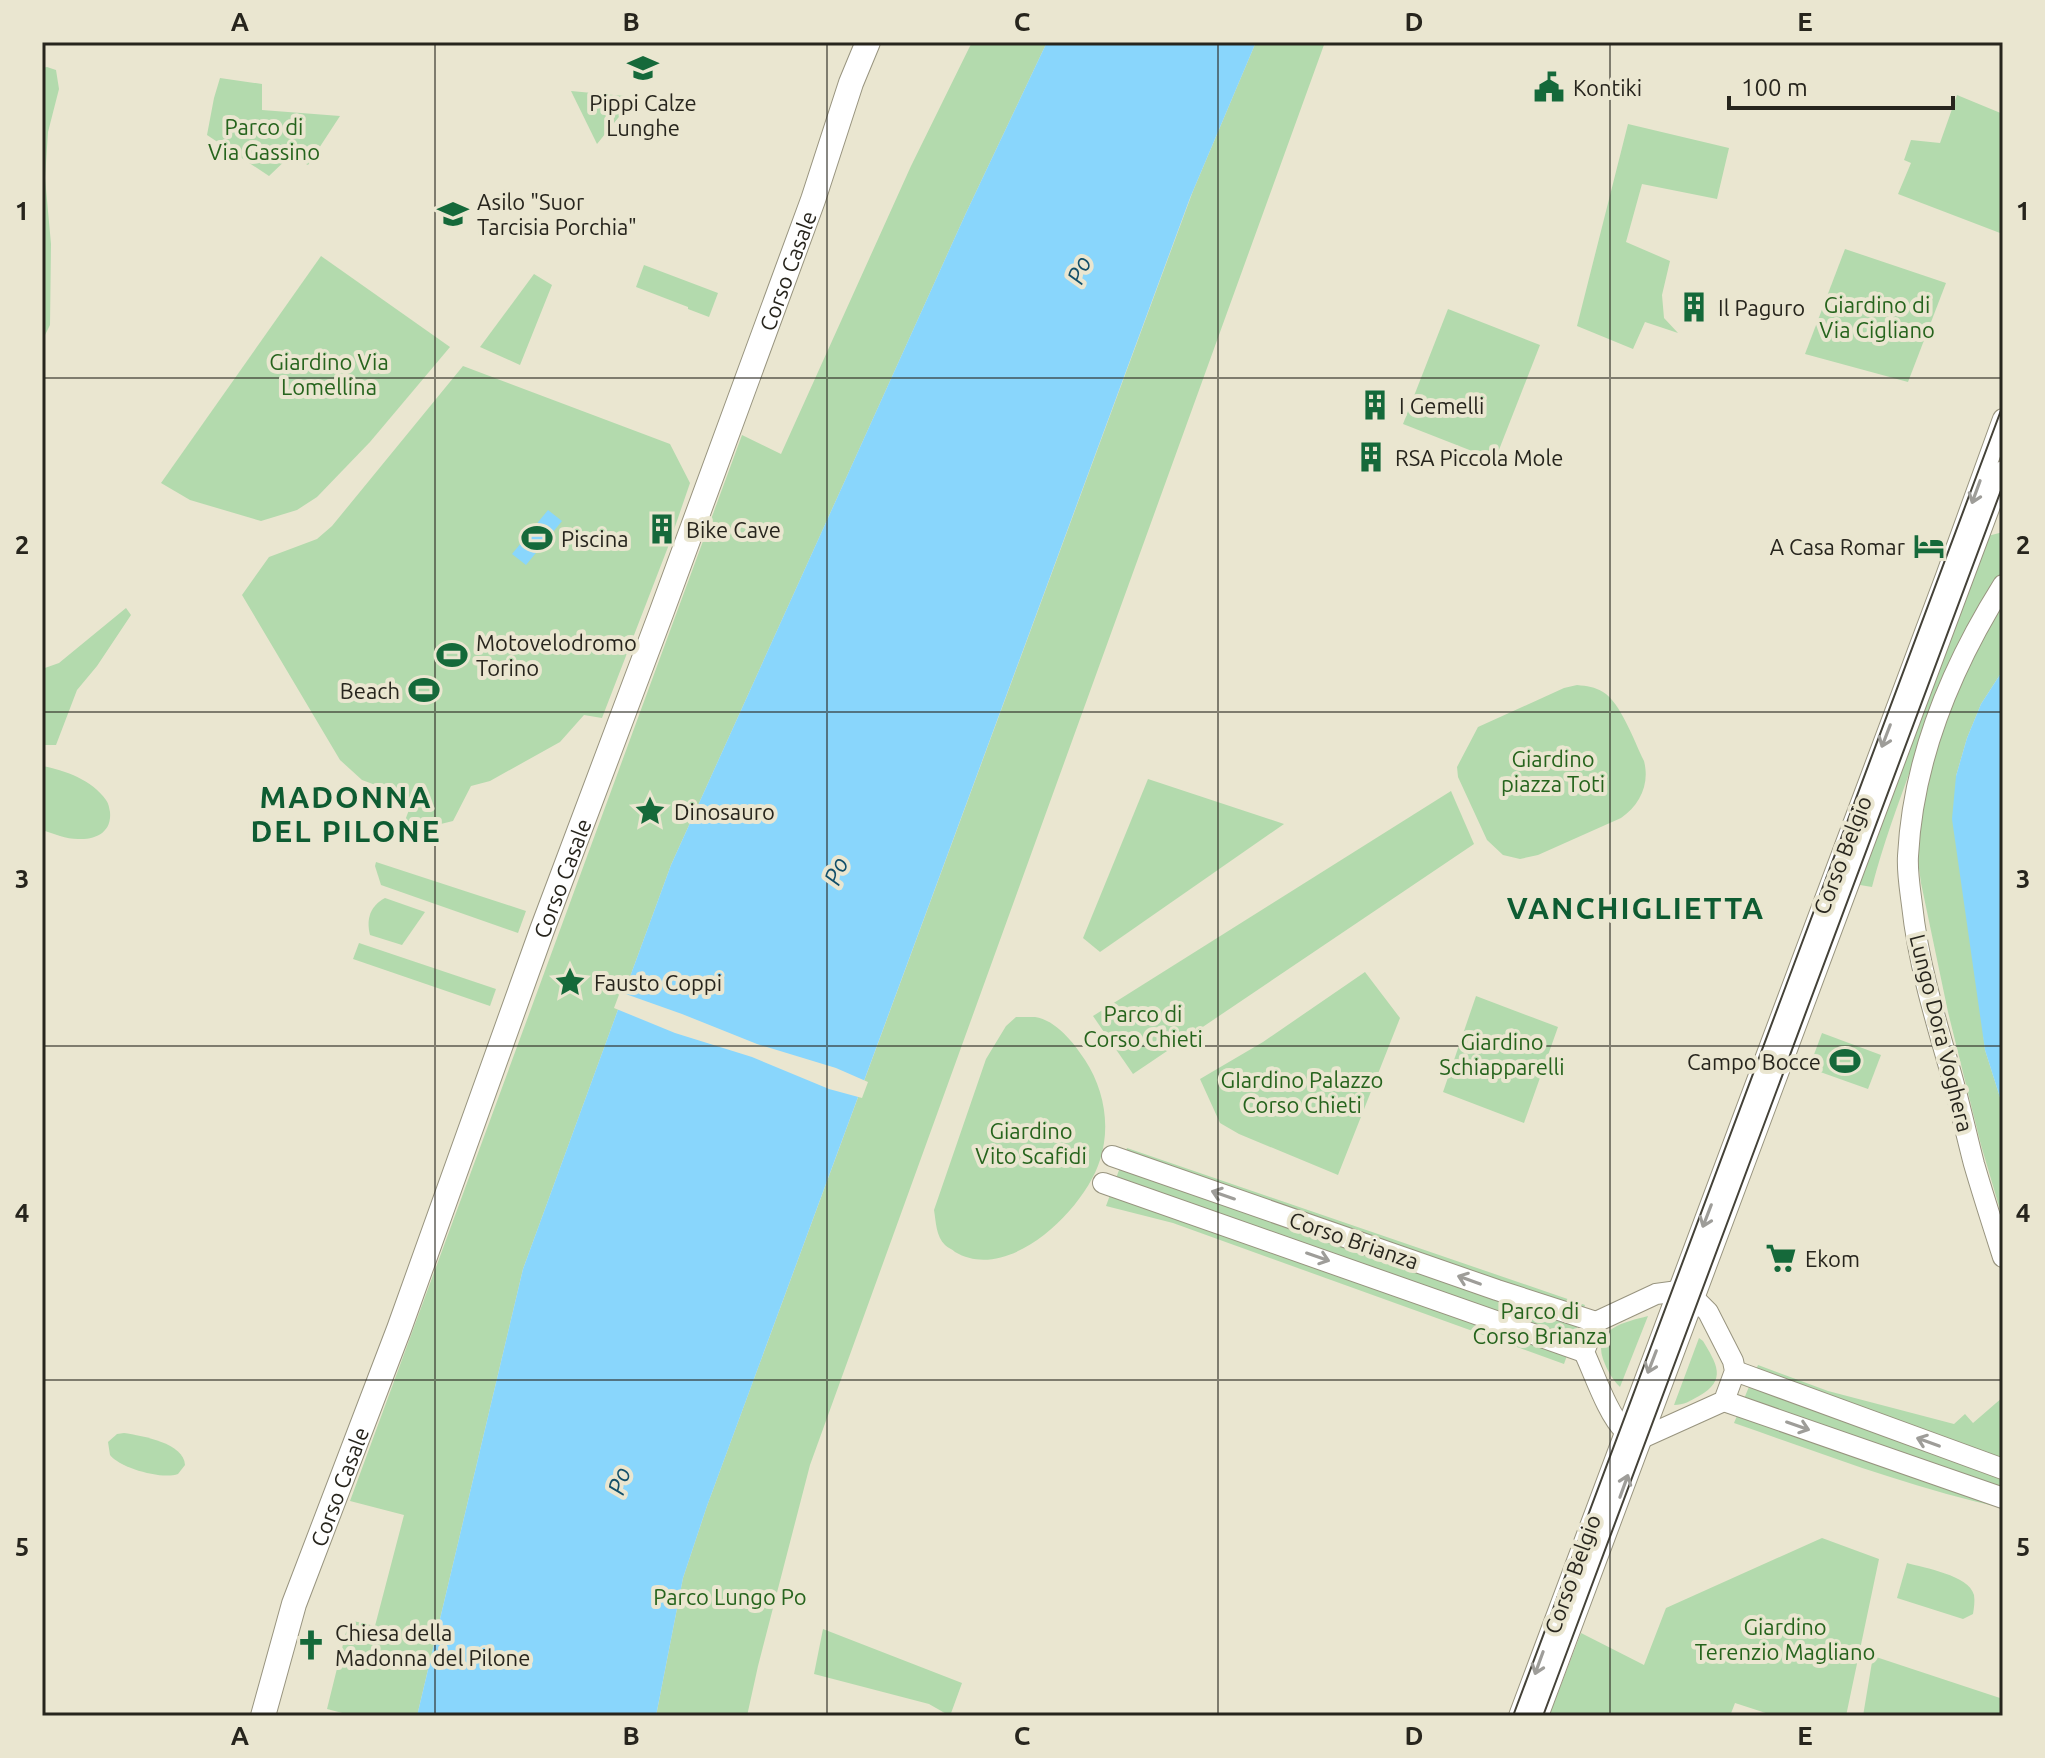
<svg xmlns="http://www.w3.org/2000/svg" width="2045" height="1758" viewBox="0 0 2045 1758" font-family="Ubuntu,sans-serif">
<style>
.green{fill:#b3daad}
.water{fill:#89d6fc}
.pier{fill:#eae6d0}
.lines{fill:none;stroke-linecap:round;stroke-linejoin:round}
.secondary-casing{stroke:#98947f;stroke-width:22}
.primary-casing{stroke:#98947f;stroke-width:26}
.secondary{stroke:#fff;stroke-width:20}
.primary{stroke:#fff;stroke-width:24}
.tram{stroke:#444238;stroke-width:2}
.oneway{stroke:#9e9d99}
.grid{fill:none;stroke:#27251d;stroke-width:2;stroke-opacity:0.55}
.labels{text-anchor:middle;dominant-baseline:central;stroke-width:8;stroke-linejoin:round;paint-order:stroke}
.poi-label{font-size:22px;fill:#27251d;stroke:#eae6d0;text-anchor:start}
.park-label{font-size:22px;fill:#26641d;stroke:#eae6d0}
.street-label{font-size:22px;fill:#27251d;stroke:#eae6d0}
.water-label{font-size:24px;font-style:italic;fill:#114f69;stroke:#eae6d0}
.district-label{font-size:30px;font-weight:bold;letter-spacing:2px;fill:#0e5c32;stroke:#eae6d0}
.neatline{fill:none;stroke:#27251d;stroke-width:3}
.grid-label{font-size:26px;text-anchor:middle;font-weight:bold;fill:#27251d}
</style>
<rect width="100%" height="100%" fill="#eae6d0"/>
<g class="green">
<polygon points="972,42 1047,42 966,213 671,865 523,1269 417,1716 354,1716 327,1709 349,1620 375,1626 404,1515 350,1501 742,435 781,454 911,166"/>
<polygon points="1256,42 1325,42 810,1465 758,1666 747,1716 656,1716 683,1578 707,1506 1193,191"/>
<polygon points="47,67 56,70 59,89 48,132 45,178 51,244 50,325 42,341 42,68"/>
<polygon points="220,78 262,84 262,110 340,116 308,165 290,156 269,176 207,135 214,98"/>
<polygon points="571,91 635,97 597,144"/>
<polygon points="1957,95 2003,114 2003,227 2000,233 1898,194 1911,163 1904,160 1911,140 1940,143"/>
<polygon points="1628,124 1729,148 1717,199 1642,184 1626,242 1670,261 1662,295 1664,318 1678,333 1645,322 1633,349 1577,326"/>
<polygon points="1845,249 1946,283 1908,382 1805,354"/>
<polygon points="321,256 450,347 370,442 317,497 297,510 261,521 190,500 161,483"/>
<polygon points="644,265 718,293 709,317 688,309 688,307 636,287"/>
<polygon points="534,274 552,285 520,365 480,347"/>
<polygon points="1448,309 1540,345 1495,460 1403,424"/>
<polygon points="463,366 670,444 690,483 668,547 602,718 584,715 560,742 490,781 471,786 453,821 400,834 413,799 362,780 340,760 242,595 269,557 317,539 332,526"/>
<path d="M 2003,532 L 2003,670 L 1981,704 L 1967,738 L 1956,776 L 1985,1050 L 2003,1107 L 2003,1220 L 1981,1145 L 1948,1012 L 1921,883 L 1912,817 L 1922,737 C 1905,787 1885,836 1872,887 L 1854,884 L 1984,537 Z"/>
<polygon points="126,608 131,615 97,666 77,690 56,745 42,745 42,669 59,663"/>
<path d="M 1577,685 C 1587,686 1595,687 1603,692 C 1621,703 1634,741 1644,761 C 1650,784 1640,805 1621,818 L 1538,855 L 1520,859 L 1503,855 L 1487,840 L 1458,777 L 1457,767 L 1478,727 L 1564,688 Z"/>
<path d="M 42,766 C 65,770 92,780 106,800 C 109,804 109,808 110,812 C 112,832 96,840 78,839 C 66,839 54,834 42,830 Z"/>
<polygon points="1148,779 1284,824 1100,952 1083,938"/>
<polygon points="1451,791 1474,844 1133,1074 1093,1016"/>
<polygon points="376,862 526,911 518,933 381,885 375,866"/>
<path d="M 385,898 L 425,912 L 402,945 L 370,935 C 366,919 370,906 385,898 Z"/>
<polygon points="359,943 496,989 490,1006 353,959"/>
<polygon points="1365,972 1400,1018 1338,1175 1239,1134 1220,1123 1200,1079 1263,1042"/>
<polygon points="1476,996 1558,1027 1524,1123 1443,1092"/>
<path d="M 1016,1017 C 1022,1017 1029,1017 1035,1017 C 1056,1020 1074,1043 1085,1060 C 1104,1089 1111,1126 1100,1160 C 1085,1209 1009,1284 955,1252 C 952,1249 948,1248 945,1245 C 936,1236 936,1222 934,1210 L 986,1059 L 1006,1026 Z"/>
<polygon points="1822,1033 1881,1055 1868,1089 1809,1068"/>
<polygon points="1127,1148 1585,1305 1564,1364 1173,1223 1106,1206"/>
<path d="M 1648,1316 L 1620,1387 C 1612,1379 1607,1370 1603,1359 C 1593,1328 1625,1322 1648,1316 Z"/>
<path d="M 1699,1338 L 1703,1341 C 1716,1363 1728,1380 1699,1396 C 1690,1401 1684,1405 1674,1405 Z"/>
<path d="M 1758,1365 L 1828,1391 L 1954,1424 L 1965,1414 L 1973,1423 L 2003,1397 L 2003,1508 C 1911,1488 1823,1454 1734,1423 Z"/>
<path d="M 124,1433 C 143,1436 184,1443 185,1465 L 178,1474 C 162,1480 120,1468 110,1455 L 108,1442 L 117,1434 Z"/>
<polygon points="1822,1538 1879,1559 1846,1716 1775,1716 1735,1703 1730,1716 1549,1716 1581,1633 1644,1665 1666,1608"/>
<path d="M 1907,1563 C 1924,1568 1969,1575 1974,1595 C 1975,1601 1974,1608 1973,1614 L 1963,1619 L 1897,1598 Z"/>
<polygon points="823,1629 962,1683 950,1716 929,1704 814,1674"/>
<polygon points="1873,1656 2003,1699 2003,1716 1863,1716"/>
</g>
<g class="water">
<polygon points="1047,42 1256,42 1190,198 707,1506 683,1578 656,1716 417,1716 523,1269 671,865 966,213"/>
<polygon points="548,510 562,521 526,565 512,554"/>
<polygon points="2003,670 2003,1107 1985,1050 1952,819 1956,776 1967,738 1981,704"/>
</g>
<polygon class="pier" points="620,992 682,1014 757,1044 836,1068 868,1082 862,1098 829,1089 752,1057 675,1033 614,1008"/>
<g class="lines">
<g class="secondary-casing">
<g id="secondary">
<path d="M 2003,585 C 1952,666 1913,759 1908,856 C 1907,872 1910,889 1912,905 C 1918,961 1934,1015 1950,1070 C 1959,1101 1966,1133 1974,1164 C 1983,1195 1993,1226 2003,1257"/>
<polyline points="1112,1156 1497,1290 1596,1322"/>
<polyline points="1103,1183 1584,1352"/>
<path d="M 1678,1291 L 1693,1297 L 1708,1312 L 1733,1361 L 1735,1371 L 1724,1401 L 1642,1438 C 1636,1436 1628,1435 1624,1430 C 1608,1415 1594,1373 1584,1352 L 1596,1322 L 1656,1294 Z"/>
<polyline points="1735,1371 2003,1469"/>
<polyline points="1724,1401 2003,1498"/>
<polyline points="1519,1716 1946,576 2003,419"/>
<polyline points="1538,1716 2003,471"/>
</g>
</g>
<g class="primary-casing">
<g id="primary">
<path id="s1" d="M 263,1716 L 294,1604 L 399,1329 L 542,930 L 662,611 L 813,200 L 851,83 L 868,42"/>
</g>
</g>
<use href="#secondary" class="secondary"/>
<use href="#primary" class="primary"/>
<g class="tram">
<polyline points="1513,1716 2003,405"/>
<polyline points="1543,1716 2003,485"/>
</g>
</g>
<defs><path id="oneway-shaft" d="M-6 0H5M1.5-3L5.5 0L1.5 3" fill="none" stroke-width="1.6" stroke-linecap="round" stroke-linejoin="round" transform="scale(2)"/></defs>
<g class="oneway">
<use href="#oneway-shaft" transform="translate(1976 492) rotate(110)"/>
<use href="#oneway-shaft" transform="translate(1886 736) rotate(111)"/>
<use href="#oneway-shaft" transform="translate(1223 1195) rotate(-161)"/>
<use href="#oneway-shaft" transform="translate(1707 1216) rotate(111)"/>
<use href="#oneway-shaft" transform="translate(1318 1257) rotate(19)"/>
<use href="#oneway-shaft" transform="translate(1469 1280) rotate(-160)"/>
<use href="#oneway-shaft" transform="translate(1652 1362) rotate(111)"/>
<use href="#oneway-shaft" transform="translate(1798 1426) rotate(19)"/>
<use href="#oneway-shaft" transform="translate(1928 1442) rotate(-160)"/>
<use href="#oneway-shaft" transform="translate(1624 1486) rotate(-70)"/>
<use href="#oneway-shaft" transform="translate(1539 1663) rotate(110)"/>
</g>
<path class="grid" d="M 435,42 L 435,1716M 827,42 L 827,1716M 1218,42 L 1218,1716M 1610,42 L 1610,1716M 42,378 L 2003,378M 42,712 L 2003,712M 42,1046 L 2003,1046M 42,1380 L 2003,1380"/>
<defs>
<g id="school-bare" transform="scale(2.4)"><path d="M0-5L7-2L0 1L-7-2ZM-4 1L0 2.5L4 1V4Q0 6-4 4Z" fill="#15693a" stroke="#eae6d0" stroke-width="2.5" paint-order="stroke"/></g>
<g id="civic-bare" transform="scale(2.4)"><path d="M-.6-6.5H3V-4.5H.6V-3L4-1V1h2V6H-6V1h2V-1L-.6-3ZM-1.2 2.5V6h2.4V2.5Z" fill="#15693a" stroke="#eae6d0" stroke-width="2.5" paint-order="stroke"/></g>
<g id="building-bare" transform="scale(2.4)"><path d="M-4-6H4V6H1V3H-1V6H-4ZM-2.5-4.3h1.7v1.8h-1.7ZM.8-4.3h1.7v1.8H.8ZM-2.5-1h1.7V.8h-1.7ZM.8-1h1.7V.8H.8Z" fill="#15693a" stroke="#eae6d0" stroke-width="2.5" paint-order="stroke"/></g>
<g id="stadium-bare" transform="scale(2.4)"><path d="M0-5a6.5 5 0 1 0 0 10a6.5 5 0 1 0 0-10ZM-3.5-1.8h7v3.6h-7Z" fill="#15693a" stroke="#eae6d0" stroke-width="2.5" paint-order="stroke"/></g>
<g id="hotel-bare" transform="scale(2.4)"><path d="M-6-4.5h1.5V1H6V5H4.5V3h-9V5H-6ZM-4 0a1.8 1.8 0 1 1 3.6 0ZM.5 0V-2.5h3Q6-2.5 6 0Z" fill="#15693a" stroke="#eae6d0" stroke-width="2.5" paint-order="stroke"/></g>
<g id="sight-bare" transform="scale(2.4)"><path d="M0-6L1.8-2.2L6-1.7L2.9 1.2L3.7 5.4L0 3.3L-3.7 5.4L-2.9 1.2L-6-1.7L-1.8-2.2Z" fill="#15693a" stroke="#eae6d0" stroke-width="2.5" paint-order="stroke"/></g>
<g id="supermarket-bare" transform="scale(2.4)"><path d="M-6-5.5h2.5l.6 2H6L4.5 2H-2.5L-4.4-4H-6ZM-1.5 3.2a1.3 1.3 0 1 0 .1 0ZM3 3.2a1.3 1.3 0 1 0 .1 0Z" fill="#15693a" stroke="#eae6d0" stroke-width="2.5" paint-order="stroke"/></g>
<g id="church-bare" transform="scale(2.4)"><path d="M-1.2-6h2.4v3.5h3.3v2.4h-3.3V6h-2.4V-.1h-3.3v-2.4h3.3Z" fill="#15693a" stroke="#eae6d0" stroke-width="2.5" paint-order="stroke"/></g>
</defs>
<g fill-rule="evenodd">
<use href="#school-bare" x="643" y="68"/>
<use href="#civic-bare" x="1549" y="87"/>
<use href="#school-bare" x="453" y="214"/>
<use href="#building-bare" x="1694" y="307"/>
<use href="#building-bare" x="1375" y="405"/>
<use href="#building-bare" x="1371" y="457"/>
<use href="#building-bare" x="662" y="529"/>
<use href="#stadium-bare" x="537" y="538"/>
<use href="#hotel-bare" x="1929" y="546"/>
<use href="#stadium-bare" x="452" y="655"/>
<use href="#stadium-bare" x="424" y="690"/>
<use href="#sight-bare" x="650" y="811"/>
<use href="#sight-bare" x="570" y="982"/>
<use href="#stadium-bare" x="1845" y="1061"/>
<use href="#supermarket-bare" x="1781" y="1258"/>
<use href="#church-bare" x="311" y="1645"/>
</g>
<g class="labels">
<g class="poi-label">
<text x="1573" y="87">Kontiki</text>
<text x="643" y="102" text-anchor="middle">Pippi Calze<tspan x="643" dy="25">Lunghe</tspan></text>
<text x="477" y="201">Asilo "Suor<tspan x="477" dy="25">Tarcisia Porchia"</tspan></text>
<text x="1718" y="307">Il Paguro</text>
<text x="1399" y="405">I Gemelli</text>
<text x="1395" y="457">RSA Piccola Mole</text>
<text x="686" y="529">Bike Cave</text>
<text x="561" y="538">Piscina</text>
<text x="1905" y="546" text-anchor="end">A Casa Romar</text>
<text x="476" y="642">Motovelodromo<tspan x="476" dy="25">Torino</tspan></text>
<text x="400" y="690" text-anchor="end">Beach</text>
<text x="674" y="811">Dinosauro</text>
<text x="594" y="982">Fausto Coppi</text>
<text x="1821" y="1061" text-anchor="end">Campo Bocce</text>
<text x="1805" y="1258">Ekom</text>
<text x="335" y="1632">Chiesa della<tspan x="335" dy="25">Madonna del Pilone</tspan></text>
</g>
<g class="park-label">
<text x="264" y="126">Parco di<tspan x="264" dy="25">Via Gassino</tspan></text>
<text x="1877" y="304">Giardino di<tspan x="1877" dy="25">Via Cigliano</tspan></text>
<text x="329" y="361">Giardino Via<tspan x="329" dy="25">Lomellina</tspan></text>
<text x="1553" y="758">Giardino<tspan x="1553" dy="25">piazza Toti</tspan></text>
<text x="1143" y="1013">Parco di<tspan x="1143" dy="25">Corso Chieti</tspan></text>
<text x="1502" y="1041">Giardino<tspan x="1502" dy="25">Schiapparelli</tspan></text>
<text x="1302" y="1079">GIardino Palazzo<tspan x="1302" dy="25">Corso Chieti</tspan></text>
<text x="1031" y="1130">Giardino<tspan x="1031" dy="25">Vito Scafidi</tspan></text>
<text x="1540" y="1310">Parco di<tspan x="1540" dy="25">Corso Brianza</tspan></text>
<text x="730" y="1596">Parco Lungo Po</text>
<text x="1785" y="1626">Giardino<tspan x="1785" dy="25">Terenzio Magliano</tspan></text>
</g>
<g class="street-label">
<text stroke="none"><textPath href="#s1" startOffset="1538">Corso Casale</textPath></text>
<text transform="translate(1842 855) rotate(-69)">Corso Belgio</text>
<text stroke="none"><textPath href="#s1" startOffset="890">Corso Casale</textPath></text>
<text transform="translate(1942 1033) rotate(76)">Lungo Dora Voghera</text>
<text transform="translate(1354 1240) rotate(19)">Corso Brianza</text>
<text stroke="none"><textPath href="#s1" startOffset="242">Corso Casale</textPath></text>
<text transform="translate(1572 1574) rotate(-70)">Corso Belgio</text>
</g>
<g class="water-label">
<text transform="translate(1079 270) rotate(-68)">Po</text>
<text transform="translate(836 871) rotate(-68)">Po</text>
<text transform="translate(619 1481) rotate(-73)">Po</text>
</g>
<g class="district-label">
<text x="346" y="797">MADONNA<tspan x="346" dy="34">DEL PILONE</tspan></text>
<text x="1636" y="908">VANCHIGLIETTA</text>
</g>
</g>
<rect width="2045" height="1758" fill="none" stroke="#eae6d0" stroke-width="88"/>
<path d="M1729 96v12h224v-12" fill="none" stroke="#27251d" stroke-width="4"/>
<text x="1741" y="96" font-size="24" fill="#27251d" stroke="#eae6d0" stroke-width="6" paint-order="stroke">100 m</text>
<rect x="44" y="44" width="1957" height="1670" class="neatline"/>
<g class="grid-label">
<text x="240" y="31">A</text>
<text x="631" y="31">B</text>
<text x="1022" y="31">C</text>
<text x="1414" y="31">D</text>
<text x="1805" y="31">E</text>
<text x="22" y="220">1</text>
<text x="2023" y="220">1</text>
<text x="22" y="554">2</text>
<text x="2023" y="554">2</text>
<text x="22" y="888">3</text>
<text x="2023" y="888">3</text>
<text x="22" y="1222">4</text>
<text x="2023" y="1222">4</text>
<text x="22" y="1556">5</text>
<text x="2023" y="1556">5</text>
<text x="240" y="1745">A</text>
<text x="631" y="1745">B</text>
<text x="1022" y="1745">C</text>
<text x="1414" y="1745">D</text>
<text x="1805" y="1745">E</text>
</g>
</svg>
